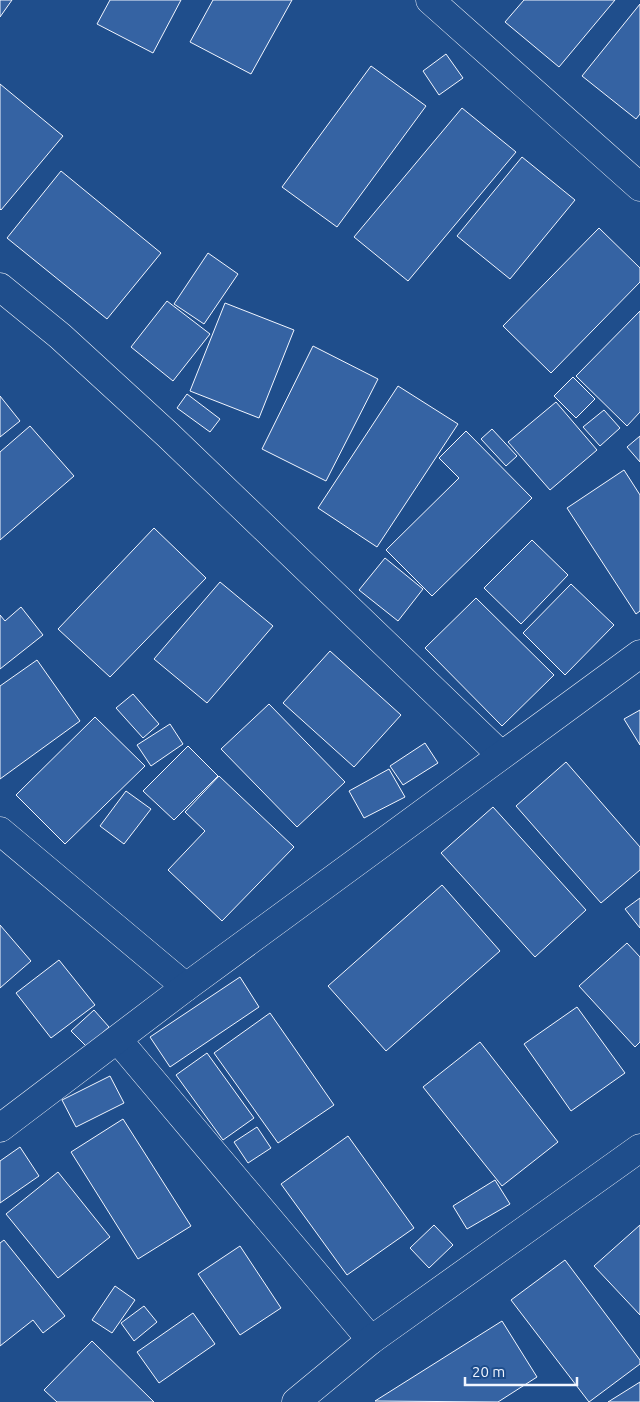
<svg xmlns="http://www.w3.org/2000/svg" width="640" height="1402" viewBox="0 0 640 1402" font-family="Ubuntu,sans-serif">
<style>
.building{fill:#3563a3;stroke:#f2f6ff}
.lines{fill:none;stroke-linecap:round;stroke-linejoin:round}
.street-casing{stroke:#f2f6ff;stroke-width:29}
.street{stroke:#1f4e8c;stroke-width:28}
</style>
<rect width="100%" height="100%" fill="#1f4e8c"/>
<g class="building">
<polygon points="0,0 12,0 0,17"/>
<polygon points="110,0 181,0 153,53 97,24"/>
<polygon points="213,0 292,0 251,74 190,42"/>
<polygon points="524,0 615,0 559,67 505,22"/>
<polygon points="640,4 640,114 636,119 582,76"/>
<polygon points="446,54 463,78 439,95 423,71"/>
<polygon points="371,66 426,106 337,227 282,187"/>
<polygon points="0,84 63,136 1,210 0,209"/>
<polygon points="462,108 516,152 408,281 354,237"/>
<polygon points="522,157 575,200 510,279 457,236"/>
<polygon points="61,171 161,253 107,319 7,238"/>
<polygon points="599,228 640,268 640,282 551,373 503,326"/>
<polygon points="208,253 238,274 204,324 174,304"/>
<polygon points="167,301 210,334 173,381 131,347"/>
<polygon points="225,303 294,330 259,418 190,391"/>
<polygon points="640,311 640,412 627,426 576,376"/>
<polygon points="313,346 378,379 326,481 262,449"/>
<polygon points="573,377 595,399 576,418 554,396"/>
<polygon points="398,386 458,424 377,547 318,508"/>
<polygon points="187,394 220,419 210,432 177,408"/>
<polygon points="0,396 20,421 0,437"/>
<polygon points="556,402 597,450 550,490 508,442"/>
<polygon points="604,410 620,428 600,446 583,427"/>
<polygon points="30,426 74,476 0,540 0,452"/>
<polygon points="492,429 517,456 506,466 481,439"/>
<polygon points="466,431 532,498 432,596 386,550 459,478 439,458"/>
<polygon points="640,436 640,462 627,447"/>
<polygon points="624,470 640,495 640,611 636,614 567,508"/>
<polygon points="154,528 206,578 110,677 58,629"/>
<polygon points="532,540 568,575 521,624 484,588"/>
<polygon points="385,558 423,589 398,621 359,590"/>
<polygon points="220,582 273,626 207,703 154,659"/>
<polygon points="571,584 614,625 565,675 523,633"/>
<polygon points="476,598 554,675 502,726 425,648"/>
<polygon points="21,607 43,635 0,669 0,615 5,621"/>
<polygon points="330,651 401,715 354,767 283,703"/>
<polygon points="37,660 80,721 0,779 0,686"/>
<polygon points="133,694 159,724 143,738 116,708"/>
<polygon points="269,704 345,782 297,827 221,749"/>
<polygon points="640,710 640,745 624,719"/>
<polygon points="95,717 145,766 65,844 16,795"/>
<polygon points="170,724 183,744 151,766 137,745"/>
<polygon points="425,743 438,763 403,785 390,766"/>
<polygon points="188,746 218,776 174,820 143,791"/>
<polygon points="566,762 640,847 640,870 601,903 516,806"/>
<polygon points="389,769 405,797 364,818 349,791"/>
<polygon points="219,776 294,847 222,921 168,870 205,831 185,812"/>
<polygon points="126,791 151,809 124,844 100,826"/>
<polygon points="493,807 586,910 535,957 441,853"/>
<polygon points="442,885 500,951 386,1051 328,986"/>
<polygon points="640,898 640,928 625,909"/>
<polygon points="0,925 31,961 0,988"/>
<polygon points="627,943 640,957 640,1042 635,1047 579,986"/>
<polygon points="59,960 95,1005 51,1038 16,993"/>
<polygon points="240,977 259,1007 170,1067 150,1037"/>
<polygon points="577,1007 625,1073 571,1111 524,1044"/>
<polygon points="94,1010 109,1027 87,1047 71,1031"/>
<polygon points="270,1013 334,1105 278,1143 214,1053"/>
<polygon points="480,1042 558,1142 502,1186 423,1087"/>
<polygon points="207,1053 254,1118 223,1140 176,1075"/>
<polygon points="110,1076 124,1103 76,1127 62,1100"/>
<polygon points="123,1119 191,1226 138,1259 71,1152"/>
<polygon points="257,1127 271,1148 248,1163 234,1142"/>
<polygon points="348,1136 414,1228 347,1275 281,1184"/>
<polygon points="20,1147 39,1176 0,1203 0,1161"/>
<polygon points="58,1172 110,1237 58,1278 6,1214"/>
<polygon points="495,1180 510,1204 467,1229 453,1206"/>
<polygon points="434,1225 453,1245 429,1268 410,1248"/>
<polygon points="640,1225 640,1315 594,1266"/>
<polygon points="4,1240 65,1316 43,1333 33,1320 0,1346 0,1243"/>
<polygon points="240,1246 281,1308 240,1335 198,1274"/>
<polygon points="565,1260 640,1360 640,1364 589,1402 511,1300"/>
<polygon points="115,1286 135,1300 112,1333 92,1320"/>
<polygon points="144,1306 157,1322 134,1341 121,1323"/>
<polygon points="193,1313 215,1344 159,1383 137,1352"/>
<polygon points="502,1321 537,1377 498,1402 375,1401"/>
<polygon points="92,1341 154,1402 57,1402 44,1390"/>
<polygon points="640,1382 640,1402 608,1402"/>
</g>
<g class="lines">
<g class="street-casing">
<g id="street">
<polyline points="430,0 640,187"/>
<polyline points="0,287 60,336 168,435 501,755"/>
<polyline points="0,831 186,987"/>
<polyline points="118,1040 371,1340"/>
<polyline points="0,1128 186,987 640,654"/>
<polyline points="296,1402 371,1340 640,1148"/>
</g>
</g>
<use href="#street" class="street"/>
</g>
<path d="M465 1377v8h112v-8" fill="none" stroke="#f2f6ff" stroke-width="2.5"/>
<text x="472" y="1377" font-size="15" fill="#f2f6ff" stroke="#1f4e8c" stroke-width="4" paint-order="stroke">20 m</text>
</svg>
